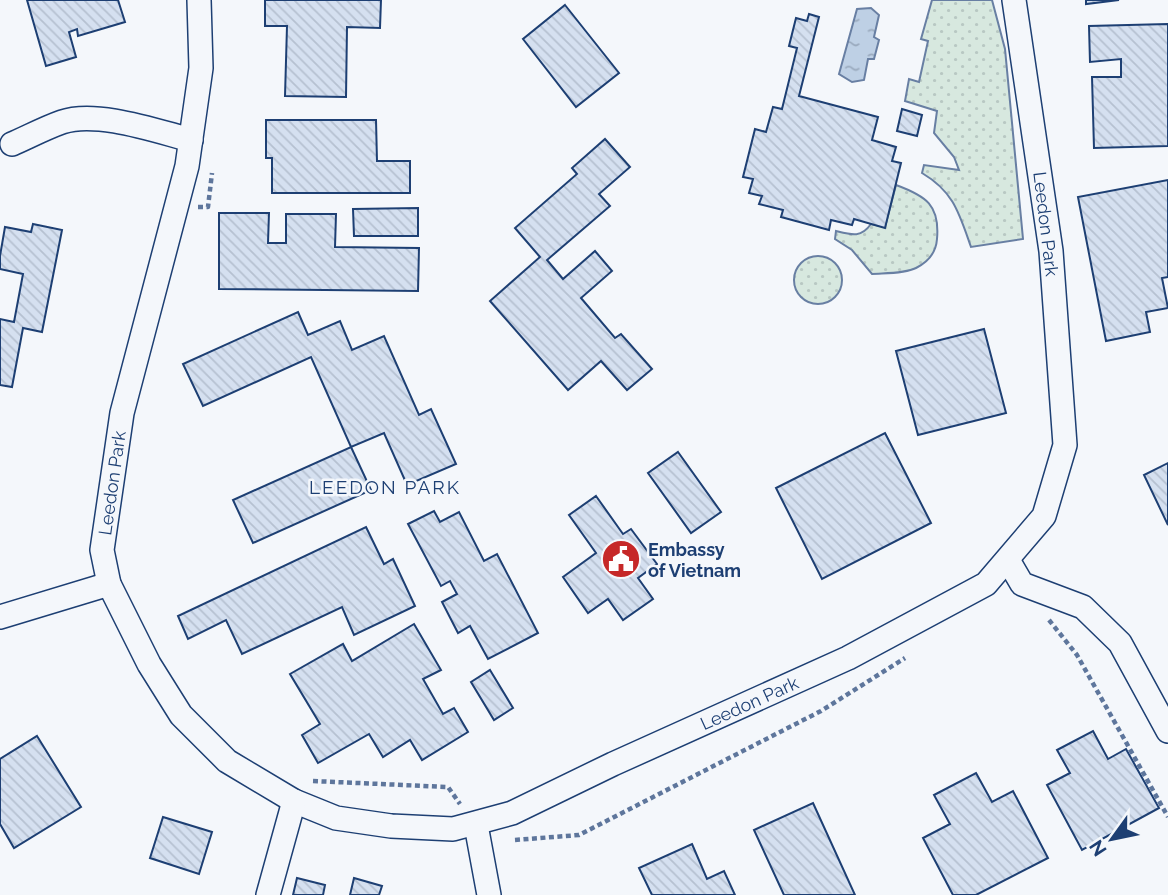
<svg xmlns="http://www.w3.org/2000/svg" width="1168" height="895" viewBox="0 0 1168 895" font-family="Raleway,sans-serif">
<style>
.grass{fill:url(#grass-dots);stroke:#687fa3;stroke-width:2}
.water{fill:url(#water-ripples);stroke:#687fa3;stroke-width:2}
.building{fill:url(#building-back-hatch);stroke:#1d3f73;stroke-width:2}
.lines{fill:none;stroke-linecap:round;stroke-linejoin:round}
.minor-casing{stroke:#1d3f73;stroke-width:26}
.path{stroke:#5e769c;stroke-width:4.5;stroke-dasharray:5 3.5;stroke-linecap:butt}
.minor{stroke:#f4f7fb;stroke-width:23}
.labels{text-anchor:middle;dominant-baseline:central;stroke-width:5;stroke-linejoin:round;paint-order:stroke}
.street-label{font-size:18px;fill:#1d3f73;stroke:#f4f7fb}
.poi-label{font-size:18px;font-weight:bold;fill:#1d3f73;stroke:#f4f7fb;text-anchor:start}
.neighbourhood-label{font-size:19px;letter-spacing:2px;fill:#1d3f73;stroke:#f4f7fb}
</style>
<defs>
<pattern id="grass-dots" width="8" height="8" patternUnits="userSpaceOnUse" patternTransform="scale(1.75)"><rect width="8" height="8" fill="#d7e8df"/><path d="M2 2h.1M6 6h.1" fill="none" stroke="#b8c8c3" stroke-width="1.8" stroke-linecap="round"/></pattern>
<pattern id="water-ripples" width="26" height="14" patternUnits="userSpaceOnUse" patternTransform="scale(1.75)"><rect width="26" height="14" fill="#bed0e5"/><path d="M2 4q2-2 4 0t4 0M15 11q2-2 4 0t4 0" fill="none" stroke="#9aaabe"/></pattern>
<pattern id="building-back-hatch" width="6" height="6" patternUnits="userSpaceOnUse" patternTransform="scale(1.75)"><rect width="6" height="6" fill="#d5e0f0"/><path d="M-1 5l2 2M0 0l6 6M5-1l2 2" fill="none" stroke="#b6c1d1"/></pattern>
</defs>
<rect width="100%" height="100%" fill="#f4f7fb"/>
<g class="grass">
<path d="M 932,0 L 992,0 L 1005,49 L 1023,239 L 971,247 C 959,213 954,192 922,173 L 924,165 L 959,170 L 954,157 L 934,133 L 937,111 L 905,101 L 909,79 L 919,82 L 928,41 L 921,39 Z"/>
<path d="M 896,185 C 926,196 940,205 937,239 C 936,253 928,262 916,268 C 904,274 885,273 872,274 L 852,250 L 835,239 L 836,231 C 852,235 861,238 871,224 L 885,227 Z"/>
<circle cx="818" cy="280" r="24"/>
</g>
<polygon class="water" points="871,8 879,15 874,37 879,40 874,59 868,59 864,80 852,82 839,74 857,9"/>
<g class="building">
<polygon points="27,0 118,0 125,22 78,36 77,29 69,32 76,57 46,66"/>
<polygon points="265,0 381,0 380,28 347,27 346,97 285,96 287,26 265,26"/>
<polygon points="1086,0 1119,0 1086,4"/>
<polygon points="565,5 619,73 576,107 523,39"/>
<polygon points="809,14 819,17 799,96 878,117 872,140 896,147 892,161 901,163 885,228 854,219 852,225 831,220 829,230 781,217 783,210 759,204 762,196 749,193 753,179 743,177 755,129 766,132 773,107 782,109 797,48 789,46 796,18 807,21"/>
<polygon points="1168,24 1168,146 1094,148 1092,77 1121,77 1121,59 1090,62 1089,26"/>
<polygon points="902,109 922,115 917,136 897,131"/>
<polygon points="266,120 376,120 377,161 410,161 410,193 272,193 272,158 266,158"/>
<polygon points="605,139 630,167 599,194 610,206 547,260 563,279 595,251 612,271 581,298 615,338 621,334 652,369 627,390 601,361 568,390 490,301 540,257 515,228 577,174 572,168"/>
<polygon points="1168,180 1168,277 1162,278 1168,308 1146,312 1150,332 1106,341 1078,197"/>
<polygon points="418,208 418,236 354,236 353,209"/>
<polygon points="219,213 269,213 268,243 286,243 286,214 336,214 335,247 419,248 418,291 219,289"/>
<polygon points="33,224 62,230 42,332 23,328 12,387 0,385 0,319 14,322 23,274 0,269 0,256 5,227 31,232"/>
<polygon points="298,312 308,335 340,321 352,350 384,336 419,415 431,409 456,464 407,485 384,433 351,447 311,357 203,406 183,364"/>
<polygon points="984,329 1006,413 918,435 896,351"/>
<polygon points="885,433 931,523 822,579 776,488"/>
<polygon points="351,447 371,490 253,543 233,500"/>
<polygon points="678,452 721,512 691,533 648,473"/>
<polygon points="1168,463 1168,525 1144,475"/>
<polygon points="596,496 623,534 631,529 657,564 638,578 653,599 623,620 608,599 588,613 563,577 596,553 569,515"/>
<polygon points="434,511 440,522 459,512 484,561 497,554 538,633 488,659 470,626 458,633 442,602 457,594 450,581 441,586 408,524"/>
<polygon points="366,527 384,564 393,559 415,606 354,635 342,607 242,654 226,620 188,639 178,616"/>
<polygon points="414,624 441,670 423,679 443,714 454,708 468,732 422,760 410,740 383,757 369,734 318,763 302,735 320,724 290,674 343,644 352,661"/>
<polygon points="490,670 513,708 494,720 471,682"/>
<polygon points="1093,731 1108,759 1126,749 1159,808 1082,850 1047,785 1070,773 1057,750"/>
<polygon points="37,736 81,807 14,848 0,824 0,759"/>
<polygon points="976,773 992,802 1013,791 1048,858 976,895 953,895 923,838 950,824 934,795"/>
<polygon points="813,803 855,895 784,895 754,830"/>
<polygon points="163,817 212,832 199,874 150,858"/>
<polygon points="692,844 707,879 724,871 735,895 652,895 639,868"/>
<polygon points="297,878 325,885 323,895 293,895"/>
<polygon points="354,878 382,886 379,895 350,895"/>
</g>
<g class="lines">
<g class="minor-casing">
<g id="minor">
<path id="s1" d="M 199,0 L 201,68 L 187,166 L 122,413 L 102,550 L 109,584 L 149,664 L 181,715 L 227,761 L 294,801 L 336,818 L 391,826 L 453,829 L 512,813 L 613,764 L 848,658 L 986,584 L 1044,516 L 1065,445 L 1051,251 L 1014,0"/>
<path d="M 12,144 C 28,137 45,128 62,122 C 96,110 156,131 191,140"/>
<polyline points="1008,560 1022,584 1083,607 1120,643 1168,731"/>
<polyline points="0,617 109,584"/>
<polyline points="476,825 489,895"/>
<polyline points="268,895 294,801"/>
</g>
</g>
<g class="path">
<polyline points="198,207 208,207 212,173"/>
<polyline points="1049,620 1077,655 1168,817"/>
<polyline points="313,781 448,787 460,804"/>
<polyline points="515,840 579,835 821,711 905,658"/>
</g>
<use href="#minor" class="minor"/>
</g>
<defs>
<g id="civic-disc" transform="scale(2.0125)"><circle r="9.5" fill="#c62828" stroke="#f4f7fb"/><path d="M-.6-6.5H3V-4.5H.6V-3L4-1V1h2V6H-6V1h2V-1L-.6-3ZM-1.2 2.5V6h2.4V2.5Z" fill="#fff"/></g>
</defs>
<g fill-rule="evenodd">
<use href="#civic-disc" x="621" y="559"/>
</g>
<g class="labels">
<g class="street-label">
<text transform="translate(1046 224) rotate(83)">Leedon Park</text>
<text transform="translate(112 483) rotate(-82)">Leedon Park</text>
<text stroke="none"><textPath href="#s1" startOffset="1374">Leedon Park</textPath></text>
</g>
<g class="poi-label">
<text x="648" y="549">Embassy<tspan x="648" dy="21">of Vietnam</tspan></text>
</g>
<g class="neighbourhood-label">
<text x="385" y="487">LEEDON PARK</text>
</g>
</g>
<g transform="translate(1112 839) rotate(237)" stroke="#f4f7fb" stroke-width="5" paint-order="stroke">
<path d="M0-5L12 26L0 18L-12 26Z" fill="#1d3f73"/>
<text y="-10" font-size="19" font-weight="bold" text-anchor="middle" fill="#1d3f73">N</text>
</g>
</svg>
